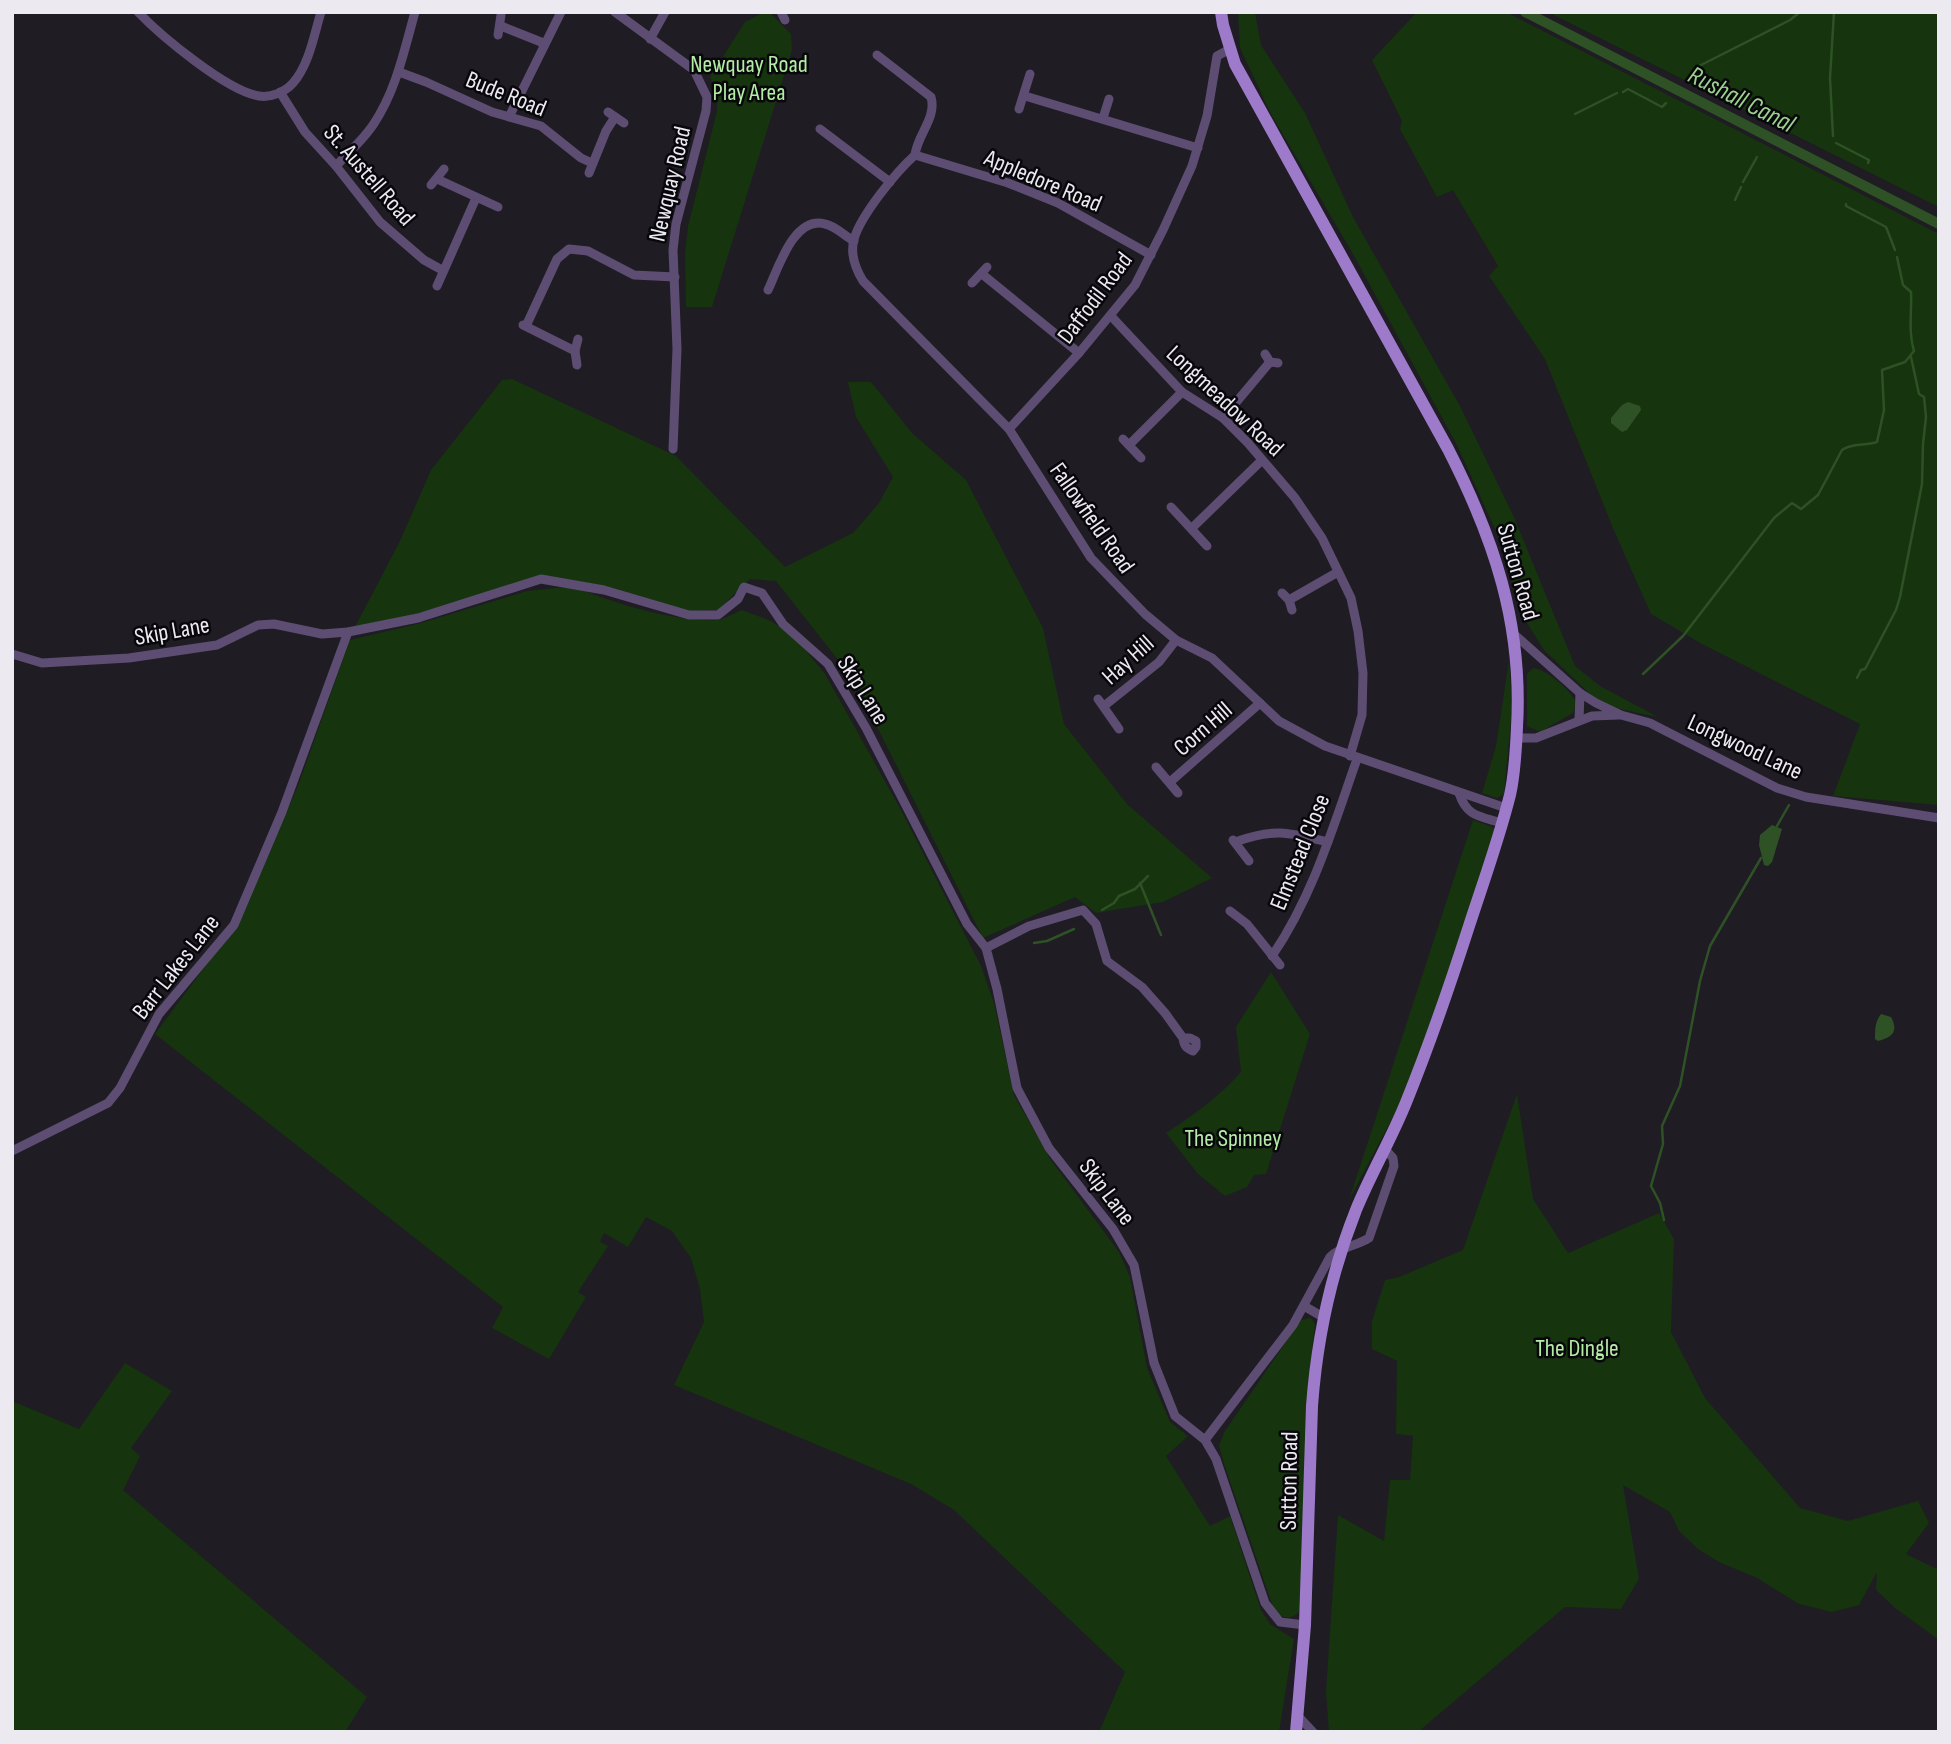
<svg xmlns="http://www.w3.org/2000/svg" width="1951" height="1744" viewBox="0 0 1951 1744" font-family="'Sofia Sans Condensed',sans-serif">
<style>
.green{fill:#16340e}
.water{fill:#2e5225}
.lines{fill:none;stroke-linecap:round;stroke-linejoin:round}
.stream{stroke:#2e5225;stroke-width:2.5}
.canal{stroke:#2e5225;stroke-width:10}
.minor{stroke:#5d4d73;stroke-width:9}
.major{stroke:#9e7bca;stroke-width:12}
.labels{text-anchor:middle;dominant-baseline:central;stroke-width:5;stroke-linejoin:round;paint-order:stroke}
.park-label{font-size:24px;fill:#b4eda5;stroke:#08070b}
.street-label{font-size:24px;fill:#eceaf0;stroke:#08070b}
.water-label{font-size:26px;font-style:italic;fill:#9ad28b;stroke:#08070b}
</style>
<rect width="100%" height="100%" fill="#1f1c24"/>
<g class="green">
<polygon points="764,12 769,12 791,34 792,50 712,307 686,307 685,254 688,226 717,111 717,97 710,77 745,22"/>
<polygon points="1238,12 1255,12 1261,45 1305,113 1353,217 1460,406 1514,517 1575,666 1600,686 1658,717 1615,708 1592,696 1544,650 1520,612 1499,538 1457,445 1353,254 1271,114 1240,48"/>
<polygon points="1417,12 1506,12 1939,234 1939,805 1833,796 1860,724 1702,644 1651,614 1615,533 1545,359 1489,276 1498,266 1453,190 1437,197 1400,129 1402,121 1372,60"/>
<polygon points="1548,12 1939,12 1939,207"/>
<polygon points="512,379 676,456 785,567 853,533 879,503 893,477 856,417 848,382 871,382 912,433 966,480 1043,628 1064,724 1127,804 1212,878 1163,902 1096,913 1075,897 983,938 853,679 776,581 750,579 718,610 689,611 606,586 545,576 418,614 355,627 400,541 431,470 502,380"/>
<path d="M 574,586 C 607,602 680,623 717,620 C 725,619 734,613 742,610 L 771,621 L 795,637 L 825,674 L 901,810 L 981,966 L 994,1003 L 1014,1095 L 1051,1160 L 1119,1252 L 1130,1277 L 1147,1368 L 1170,1422 L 1188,1436 L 1166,1456 L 1210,1526 L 1230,1516 L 1261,1610 L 1270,1624 L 1294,1639 L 1279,1732 L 1099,1732 L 1125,1672 L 954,1510 L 911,1484 L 674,1385 L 704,1322 L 700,1289 L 691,1258 L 672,1231 L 646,1217 L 628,1247 L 604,1233 L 600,1242 L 608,1246 L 578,1292 L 586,1297 L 549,1359 L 492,1328 L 503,1307 L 155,1034 L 210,960 L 238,927 L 299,783 L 350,640 L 421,623 L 527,591 Z"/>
<polygon points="1509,660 1512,708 1504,794 1497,798 1482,793 1496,746"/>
<path d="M 1533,668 C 1548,670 1569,689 1576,702 L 1573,713 L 1540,732 L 1527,726 L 1527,674 Z"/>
<polygon points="1473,820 1495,828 1435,1014 1402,1100 1349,1200"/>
<path d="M 1271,972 L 1310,1034 L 1266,1174 L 1254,1175 L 1247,1187 L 1225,1196 L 1198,1174 L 1166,1133 C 1193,1115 1219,1097 1241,1072 L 1236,1027 Z"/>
<polygon points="1517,1094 1533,1199 1568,1253 1659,1213 1674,1239 1671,1332 1705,1398 1800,1508 1848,1521 1918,1501 1929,1523 1906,1554 1939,1570 1939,1640 1895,1608 1876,1590 1877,1572 1859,1605 1832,1612 1799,1604 1757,1578 1719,1562 1698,1549 1679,1531 1670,1512 1623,1485 1639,1579 1621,1609 1565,1607 1418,1732 1329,1732 1326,1691 1338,1515 1384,1541 1390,1480 1410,1480 1413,1436 1396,1434 1397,1361 1372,1349 1372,1321 1385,1280 1399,1277 1463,1250"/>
<path d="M 1311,1318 L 1315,1324 L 1308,1385 L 1301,1609 C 1292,1622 1281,1619 1273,1607 L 1224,1464 L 1219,1445 L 1225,1431 L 1301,1320 Z"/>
<polygon points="125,1363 172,1391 131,1448 140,1456 123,1490 367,1697 345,1732 12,1732 12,1401 79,1429"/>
</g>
<g class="water">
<polygon points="1628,402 1640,406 1641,410 1627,430 1622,432 1611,423 1611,418 1622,405"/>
<polygon points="1772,825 1782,829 1772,862 1768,866 1764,865 1759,845 1760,835"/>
<path d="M 1881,1014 L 1891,1017 C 1899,1032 1892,1037 1878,1041 L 1875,1039 C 1875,1029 1875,1022 1881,1014 Z"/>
</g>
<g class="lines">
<g class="stream">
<polyline points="1699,66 1790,20 1800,12"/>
<polyline points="1623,92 1628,89 1662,107 1666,103"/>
<polyline points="1575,114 1617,93"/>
<polyline points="1833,136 1830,78 1834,12"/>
<polyline points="1836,143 1869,160 1868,163"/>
<polyline points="1743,182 1757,157"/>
<polyline points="1735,200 1741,187"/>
<polyline points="1846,204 1846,206 1886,227 1895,250"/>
<path d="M 1643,674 L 1683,636 L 1774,518 L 1792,503 L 1801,509 L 1818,495 L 1842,450 C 1851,443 1865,446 1877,442 L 1884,410 L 1882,370 L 1905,362 L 1914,351 C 1908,332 1912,312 1911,292 L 1903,285 L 1897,257"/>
<polyline points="1857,678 1861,670 1865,669 1896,610 1900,597 1922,484 1923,444 1926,417 1924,397 1919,394 1911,357"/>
<polyline points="1777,826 1789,805"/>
<polyline points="1140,883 1161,935"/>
<polyline points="1102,910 1114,903 1119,896 1135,889 1148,876"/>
<polyline points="1034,943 1047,941 1074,929"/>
<polyline points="1664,1220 1660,1203 1651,1186 1663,1144 1662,1126 1680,1086 1700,981 1710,946 1761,858"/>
</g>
<polyline class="canal" points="1525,12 1939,224"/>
<g class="minor">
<path d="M 138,12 C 161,36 227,91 259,96 C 271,98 285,92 293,83 C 309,65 314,35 321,12"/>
<polyline points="615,12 694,70 707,97 706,111 676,224 673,250 677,349 673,449"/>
<polyline points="781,12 785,20"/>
<polyline points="501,26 541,42 544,46"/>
<polyline points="498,35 501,15"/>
<polyline points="650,39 665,12"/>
<path d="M 877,55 L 931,97 C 937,118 917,135 915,155"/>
<polyline points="399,72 426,82 492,112 541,126 581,158 592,163"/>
<polyline points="280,92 305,132 336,166 380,222 424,260 442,270"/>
<polyline points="1025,96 1198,148"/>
<polyline points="1019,109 1030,74"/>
<polyline points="608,112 624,123"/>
<polyline points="509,117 561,12"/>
<polyline points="1103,118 1109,99"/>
<polyline points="820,129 890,182"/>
<path d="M 915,155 C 896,172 861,215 854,239 C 850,254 855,268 863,281 L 1009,429 L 1091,558 L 1145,614 L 1176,640 L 1212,658 L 1279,721 L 1325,746 L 1506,808"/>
<polyline points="915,155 1008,183 1058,203 1151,255"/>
<path d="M 336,166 C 348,153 363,140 373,125 C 396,91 404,51 415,12"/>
<polyline points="589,173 606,131 615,117"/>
<polyline points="437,179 498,207"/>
<polyline points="431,185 444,169"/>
<polyline points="982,274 1079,353"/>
<polyline points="972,283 987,267"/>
<polyline points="437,286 476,198"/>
<path d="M 768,290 C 778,269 794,215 825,224 C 836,226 844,236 854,241"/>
<polyline points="1111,316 1182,392 1223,418 1248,443 1295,498 1322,538 1351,598 1358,631 1363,673 1362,715 1350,756"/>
<polyline points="523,325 575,351"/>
<polyline points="526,326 557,259 569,249 588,251 634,275 675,277"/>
<polyline points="1265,354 1270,362 1278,363"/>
<polyline points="577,365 575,351 578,339"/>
<polyline points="1223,418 1270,362"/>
<polyline points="1009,429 1079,353 1135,285 1163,230 1192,166 1207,116 1217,56 1230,49"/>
<polyline points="1123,439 1141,458"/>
<polyline points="1129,445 1182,392"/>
<polyline points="1171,507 1207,546"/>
<polyline points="1192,528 1262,460"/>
<polyline points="1282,593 1289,600 1292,610"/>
<polyline points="1289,600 1338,572"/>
<polyline points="1515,635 1580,693 1596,703 1621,715 1650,723 1777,788 1806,797 1939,818"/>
<polyline points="12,654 42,663 129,658 217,645 258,625 274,624 322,634 348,632 418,618 541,579 604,590 689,615 718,615 738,599 744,587 762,593 783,624 828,664 866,728 967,924 986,948 997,989 1017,1088 1049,1148 1113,1229 1134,1265 1154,1363 1175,1416 1205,1440 1216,1459 1265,1603 1280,1622 1305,1625"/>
<polyline points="1098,699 1119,729"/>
<polyline points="1104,706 1159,662 1176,640"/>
<polyline points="1579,720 1580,693"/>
<polyline points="1517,738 1536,738 1592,716 1619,715"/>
<polyline points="1156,767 1178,793"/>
<polyline points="1170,782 1260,703"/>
<path d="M 1459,793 C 1467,817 1479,816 1502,823"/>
<polyline points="1233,840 1249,861"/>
<path d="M 1235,842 C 1274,828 1288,832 1328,842"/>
<polyline points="1230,911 1247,924 1280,965"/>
<path d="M 986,948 L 1029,926 L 1083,910 L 1096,924 L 1107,961 L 1142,987 L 1165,1013 L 1183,1038 L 1190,1038 L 1196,1041 L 1196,1047 L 1193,1051 C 1186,1048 1184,1046 1183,1038"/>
<path d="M 1272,956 C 1313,896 1333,827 1357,759"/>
<polyline points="12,1151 108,1103 120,1088 159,1014 234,925 282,812 348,632"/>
<polyline points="1304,1306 1323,1317"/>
<path d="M 1205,1440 L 1293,1325 L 1330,1257 C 1339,1247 1357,1246 1369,1238 L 1394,1166 L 1393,1158 L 1384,1148"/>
<polyline points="1298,1716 1313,1732"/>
</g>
<path class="major" d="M 1221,12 L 1223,25 L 1235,64 L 1448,449 C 1494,539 1523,624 1517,727 C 1516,749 1515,773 1510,795 C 1499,839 1483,883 1469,926 C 1450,985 1430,1043 1407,1100 C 1392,1138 1371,1173 1356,1210 C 1331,1273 1317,1338 1312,1406 L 1305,1625 L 1296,1732"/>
</g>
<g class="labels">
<g class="park-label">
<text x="749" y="64">Newquay Road<tspan x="749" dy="28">Play Area</tspan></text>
<text x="1233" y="1138">The Spinney</text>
<text x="1577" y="1348">The Dingle</text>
</g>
<g class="street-label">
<text transform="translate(506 94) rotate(22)">Bude Road</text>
<text transform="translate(369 175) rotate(49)">St. Austell Road</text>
<text transform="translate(1043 181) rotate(23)">Appledore Road</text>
<text transform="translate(670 184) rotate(-77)">Newquay Road</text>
<text transform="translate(1095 298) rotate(-53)">Daffodil Road</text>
<text transform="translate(1225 401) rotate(43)">Longmeadow Road</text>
<text transform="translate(1092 518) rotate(55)">Fallowfield Road</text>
<text transform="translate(1518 572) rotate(74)">Sutton Road</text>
<text transform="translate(172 631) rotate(-10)">Skip Lane</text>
<text transform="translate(1128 660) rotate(-42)">Hay Hill</text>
<text transform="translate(863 690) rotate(58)">Skip Lane</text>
<text transform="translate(1203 729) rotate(-41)">Corn Hill</text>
<text transform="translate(1745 747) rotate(25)">Longwood Lane</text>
<text transform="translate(1300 852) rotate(-68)">Elmstead Close</text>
<text transform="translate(176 967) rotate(-52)">Barr Lakes Lane</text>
<text transform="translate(1107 1192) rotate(53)">Skip Lane</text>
<text transform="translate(1289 1481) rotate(-89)">Sutton Road</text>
</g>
<g class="water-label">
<text transform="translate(1741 100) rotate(27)">Rushall Canal</text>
</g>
</g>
<rect width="1951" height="1744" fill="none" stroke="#eceaf0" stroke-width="28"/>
</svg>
